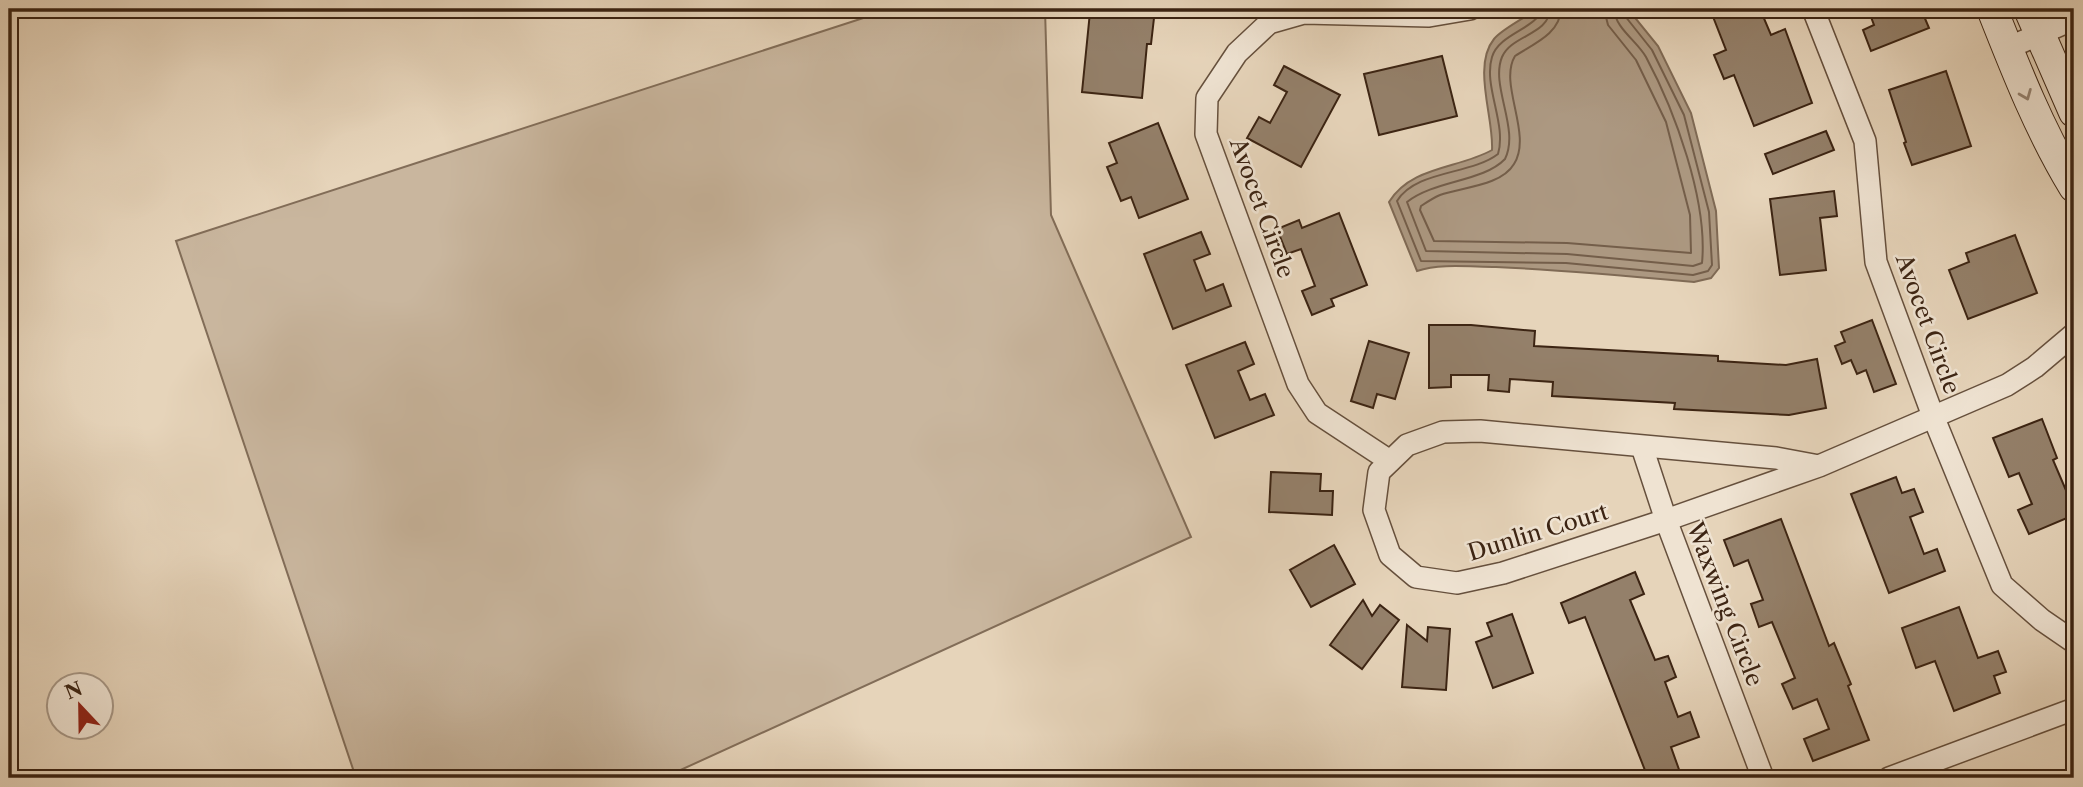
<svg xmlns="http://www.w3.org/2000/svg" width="2083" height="787" viewBox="0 0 2083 787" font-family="'Libre Caslon Text',serif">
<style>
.green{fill:#c9b69e;stroke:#826d58;stroke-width:2}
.water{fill:#ac9881;stroke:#7f6a55;stroke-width:2}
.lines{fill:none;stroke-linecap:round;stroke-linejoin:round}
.shore{stroke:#745e4a;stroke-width:2}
.building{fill:#94806a;stroke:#3c2413;stroke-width:2}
.street-casing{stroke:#66503d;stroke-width:24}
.secondary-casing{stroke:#3c2413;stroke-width:32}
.street{stroke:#efe3d2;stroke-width:21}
.secondary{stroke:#efe3d2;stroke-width:30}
.oneway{stroke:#968472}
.labels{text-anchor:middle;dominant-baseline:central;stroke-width:5;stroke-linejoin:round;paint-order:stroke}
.street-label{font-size:23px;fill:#3c2413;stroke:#efe3d2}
</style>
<rect width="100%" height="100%" fill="#e6d4ba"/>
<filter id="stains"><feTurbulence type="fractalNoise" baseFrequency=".00286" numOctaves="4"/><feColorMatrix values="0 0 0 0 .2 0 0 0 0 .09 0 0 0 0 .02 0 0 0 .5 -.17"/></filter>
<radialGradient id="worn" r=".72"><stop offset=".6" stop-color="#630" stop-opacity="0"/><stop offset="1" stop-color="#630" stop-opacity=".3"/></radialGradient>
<polygon class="green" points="891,9 1045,9 1051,215 1191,537 663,778 356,778 176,241"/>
<path class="water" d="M 1538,9 L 1628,9 L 1658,46 L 1691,113 L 1716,211 L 1719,268 L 1711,278 L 1694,282 C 1628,276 1563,270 1496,267 C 1471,267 1441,263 1417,271 L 1389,202 C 1411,166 1458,169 1492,150 C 1494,118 1472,66 1494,39 C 1502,29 1526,17 1538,9 Z"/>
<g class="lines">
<g class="shore">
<path d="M 1541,9 C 1539,28 1499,33 1492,57 C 1483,86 1507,124 1498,154 C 1471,175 1416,170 1397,201 L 1421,261 L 1566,263 L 1693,275 L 1708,271 L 1712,265 L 1709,212 L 1684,115 L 1652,50 L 1625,16 L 1623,9"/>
<path d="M 1550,9 C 1549,35 1511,35 1502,57 C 1490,86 1520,129 1505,159 C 1483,182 1435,180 1407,202 L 1426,251 L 1567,254 L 1693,266 L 1702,263 C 1708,201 1675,111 1646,57 C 1637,41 1615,28 1614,9"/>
<path d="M 1561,9 C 1560,34 1533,44 1515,56 C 1498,84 1533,134 1514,164 C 1501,186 1462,187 1440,195 C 1433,198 1427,202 1421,206 L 1420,210 L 1434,241 L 1567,243 L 1691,253 L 1690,215 L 1666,122 L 1636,60 L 1608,25 L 1604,9"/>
</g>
</g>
<g class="building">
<polygon points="1710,9 1760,9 1771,35 1785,29 1812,103 1754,126 1734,75 1724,79 1714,55 1726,50"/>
<polygon points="1868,9 1921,9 1929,28 1871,51 1863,30 1874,25"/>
<polygon points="1090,12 1154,18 1151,44 1147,44 1142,98 1082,92"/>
<polygon points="1442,56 1457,116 1379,135 1364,74"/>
<polygon points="1284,66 1340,95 1301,167 1247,138 1259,117 1270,123 1287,92 1274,85"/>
<polygon points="1946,71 1971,146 1912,165 1904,143 1906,142 1889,90"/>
<polygon points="1158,123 1188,199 1139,218 1131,197 1121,201 1107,167 1117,163 1109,143"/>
<polygon points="1826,131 1834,150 1773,174 1765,154"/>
<polygon points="1834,191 1837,216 1820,218 1826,270 1780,275 1770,199"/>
<polygon points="1339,213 1367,285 1331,299 1334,306 1312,315 1302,291 1315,286 1301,249 1287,254 1277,229 1299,220 1302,228"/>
<polygon points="1201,232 1210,254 1194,260 1206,291 1223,284 1231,306 1173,329 1144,254"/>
<polygon points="2015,235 2037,293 1968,319 1949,270 1969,262 1966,253"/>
<polygon points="1872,320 1896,384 1874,392 1866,370 1857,374 1851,360 1842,364 1835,346 1845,342 1841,332"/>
<polygon points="1429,325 1471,325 1535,331 1534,346 1718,356 1718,361 1786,365 1817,359 1826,408 1789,415 1674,409 1675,403 1552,396 1553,382 1510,379 1509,392 1488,390 1489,375 1451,375 1451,387 1429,388"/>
<polygon points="1369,341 1409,353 1395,399 1377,394 1373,408 1351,401"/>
<polygon points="1245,342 1254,364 1238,371 1250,400 1265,394 1274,415 1215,438 1186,365"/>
<polygon points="2042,419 2057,458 2053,460 2074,509 2074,515 2029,534 2018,510 2032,504 2019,473 2009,477 1993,438"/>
<polygon points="1271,472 1321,474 1320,491 1333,491 1332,515 1269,512"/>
<polygon points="1896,477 1902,493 1914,489 1923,512 1910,517 1924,554 1937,549 1945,571 1889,593 1851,494"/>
<polygon points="1781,519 1829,646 1834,643 1851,684 1848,686 1869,740 1813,761 1804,739 1829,729 1817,699 1793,709 1782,684 1795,678 1772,622 1759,627 1751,604 1763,600 1748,560 1734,566 1724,540"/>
<polygon points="1334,545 1355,584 1311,607 1290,570"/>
<polygon points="1635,572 1644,594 1630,600 1655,660 1668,656 1676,677 1665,682 1678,717 1690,712 1699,737 1671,747 1682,778 1648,778 1585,617 1569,623 1561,603"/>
<polygon points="1363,600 1372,616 1380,605 1399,620 1362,669 1330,645"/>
<polygon points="1959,607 1978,658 1998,651 2006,672 1994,676 2000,693 1954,711 1935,661 1916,668 1902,628"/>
<polygon points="1512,614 1533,673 1493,688 1476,642 1492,636 1487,623"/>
<polygon points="1407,625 1427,641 1428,627 1450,629 1446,690 1402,687"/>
</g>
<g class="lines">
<g class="street-casing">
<g id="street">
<polyline points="1813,9 1865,141 1876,262 1933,416 2002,585 2042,620 2074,642"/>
<polyline points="2008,48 2074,19"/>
<polyline points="1642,447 1666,520 1763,778"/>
<polyline points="1390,461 1317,413 1298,384 1206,134 1207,98 1237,53 1269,23 1304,13 1429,16 1470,9"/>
<polyline points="1819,466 1666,520 1503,573 1457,583 1416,577 1390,555 1374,510 1379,472 1407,445 1443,432 1480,431 1776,458 1819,466 2007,385 2035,367 2074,334"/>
<polyline points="1889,778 2074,709"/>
</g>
</g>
<g class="secondary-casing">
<g id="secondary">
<path d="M 1992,9 C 2016,70 2040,131 2074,187"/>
<polyline points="2029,9 2074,112"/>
</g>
</g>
<use href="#street" class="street"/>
<use href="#secondary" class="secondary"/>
</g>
<defs><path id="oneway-chevron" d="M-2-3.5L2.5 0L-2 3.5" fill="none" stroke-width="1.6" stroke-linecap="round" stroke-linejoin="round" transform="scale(1.75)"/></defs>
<use class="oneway" href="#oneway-chevron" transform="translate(2026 95) rotate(68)"/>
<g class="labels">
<g class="street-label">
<text transform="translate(1262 208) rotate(70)">Avocet Circle</text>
<text transform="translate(1928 324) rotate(70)">Avocet Circle</text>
<text transform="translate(1538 532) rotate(-17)">Dunlin Court</text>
<text transform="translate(1725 604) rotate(69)">Waxwing Circle</text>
</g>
</g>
<rect width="2083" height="787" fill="none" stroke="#e6d4ba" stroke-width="35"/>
<rect x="10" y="10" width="2062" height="766" fill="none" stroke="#3c2413" stroke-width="3.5"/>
<rect x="18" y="18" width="2048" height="752" fill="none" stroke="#3c2413" stroke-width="2"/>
<g transform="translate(80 706) rotate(338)"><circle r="33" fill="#efe3d2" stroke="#a79786" stroke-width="2"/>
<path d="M0-5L12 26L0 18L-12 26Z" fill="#8f2418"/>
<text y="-10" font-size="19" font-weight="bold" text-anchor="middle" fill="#3c2413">N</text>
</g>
<rect width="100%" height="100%" filter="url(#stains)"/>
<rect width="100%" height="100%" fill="url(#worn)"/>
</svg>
